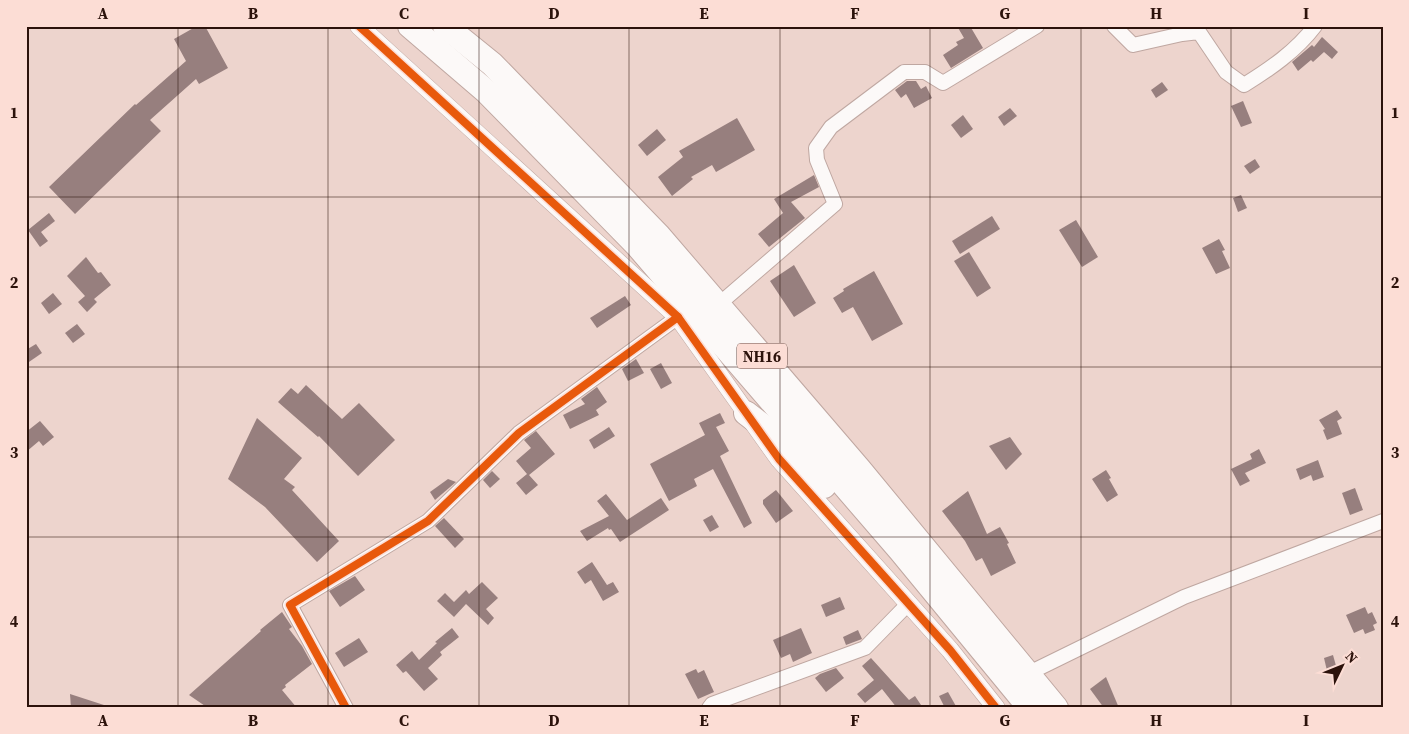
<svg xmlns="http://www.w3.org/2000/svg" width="1409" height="734" viewBox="0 0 1409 734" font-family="'Source Serif 4',serif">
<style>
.building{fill:#977f7e}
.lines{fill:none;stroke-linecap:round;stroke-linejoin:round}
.minor-casing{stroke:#bfa7a1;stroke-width:16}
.tertiary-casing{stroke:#bfa7a1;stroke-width:19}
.trunk-casing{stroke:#bfa7a1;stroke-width:26}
.minor{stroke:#fcf9f8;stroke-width:14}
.tertiary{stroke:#fcf9f8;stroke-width:18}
.trunk{stroke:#fcf9f8;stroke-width:24}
.cycleway-casing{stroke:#fcddd5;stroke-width:11}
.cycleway{stroke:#e8590c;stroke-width:8}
.grid{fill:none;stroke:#2c120b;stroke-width:1;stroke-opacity:0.55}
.labels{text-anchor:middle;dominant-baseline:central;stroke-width:5;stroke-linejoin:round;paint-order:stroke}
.shield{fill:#fcddd5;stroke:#6a4f48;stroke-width:1}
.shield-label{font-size:15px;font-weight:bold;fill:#2c120b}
.neatline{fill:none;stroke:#2c120b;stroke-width:2}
.grid-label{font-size:16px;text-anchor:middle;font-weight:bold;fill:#2c120b}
</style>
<rect width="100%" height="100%" fill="#edd4cd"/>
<g class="building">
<polygon points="197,26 205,26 228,68 199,84 196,79 150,120 161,131 75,214 49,187 135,104 136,105 186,61 174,39"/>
<polygon points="957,26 970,26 983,48 951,68 943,55 958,45 956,42 964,38"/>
<polygon points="1322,37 1338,52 1332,59 1324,52 1313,62 1311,60 1298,71 1292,62 1312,45 1314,47"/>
<polygon points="907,81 916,81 921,89 926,86 932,98 914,108 906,94 901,98 895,90"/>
<polygon points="1162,82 1168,90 1156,98 1151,90"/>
<polygon points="1243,101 1252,123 1241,127 1231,106"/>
<polygon points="1010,108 1017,116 1004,126 998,117"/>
<polygon points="963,115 973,129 961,138 951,125"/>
<polygon points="737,118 755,150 716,172 712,165 691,177 693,179 672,196 658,177 683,157 679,151"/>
<polygon points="657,129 666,140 647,156 638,145"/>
<polygon points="1255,159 1260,167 1250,174 1244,166"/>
<polygon points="814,175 819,187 791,202 805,218 769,247 758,234 783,213 774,199"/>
<polygon points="1241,195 1247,208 1238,212 1233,198"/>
<polygon points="49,213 55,221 41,232 48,241 40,247 28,230"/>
<polygon points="992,216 1000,229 960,254 952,241"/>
<polygon points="1076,220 1098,257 1082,267 1059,230"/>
<polygon points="1219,239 1225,250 1222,251 1230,268 1216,274 1202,248"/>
<polygon points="969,252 991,288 977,297 954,261"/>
<polygon points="86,257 98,273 101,272 111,285 94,299 97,302 87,312 78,302 85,296 67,276"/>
<polygon points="794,265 816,303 794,317 770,281"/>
<polygon points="874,271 903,324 872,341 853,307 842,313 833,298 844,291 843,289"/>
<polygon points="53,293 62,304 49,314 41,303"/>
<polygon points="625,296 631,305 597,328 590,318"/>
<polygon points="77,324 85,334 73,343 65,333"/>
<polygon points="36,344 42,353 26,364 26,350"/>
<polygon points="636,359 644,373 628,381 622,369"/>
<polygon points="661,363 672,383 661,389 650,369"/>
<polygon points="306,385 342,419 359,403 395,440 358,476 319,436 318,437 278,402 291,388 298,394"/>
<polygon points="597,387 607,402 596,410 599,415 570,429 563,415 585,404 581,399"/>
<polygon points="1337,410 1342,418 1337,421 1342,434 1327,440 1323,430 1325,429 1319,420"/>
<polygon points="720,413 725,423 716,427 729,451 720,456 752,523 744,528 713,469 694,479 697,486 669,501 650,464 705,435 699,423"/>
<polygon points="257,418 302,458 284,479 295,487 292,490 339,541 317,562 265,507 228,479"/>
<polygon points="40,421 54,437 43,446 39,441 26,452 26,432"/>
<polygon points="609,427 615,436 594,449 589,440"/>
<polygon points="536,431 555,454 529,475 538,485 526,495 516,483 527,474 516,461 531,448 524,440"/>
<polygon points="1010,437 1022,454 1006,470 989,446"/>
<polygon points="1259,449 1266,463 1245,473 1250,481 1240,486 1231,469 1252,459 1250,454"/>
<polygon points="1318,460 1324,477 1313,481 1311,475 1300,480 1296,469"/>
<polygon points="1106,470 1111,478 1109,479 1118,495 1107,502 1092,479"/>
<polygon points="492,471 500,479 490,488 483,480"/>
<polygon points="448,479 456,482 435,500 430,492"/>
<polygon points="1355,488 1363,510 1350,515 1342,493"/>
<polygon points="776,490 793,511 776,523 763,504 763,500"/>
<polygon points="968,491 987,534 1000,527 1009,543 1007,544 1016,563 991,576 982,558 976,561 965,541 942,511"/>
<polygon points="606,494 627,520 661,498 669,510 620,542 611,529 609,530 608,528 587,541 580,531 609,516 597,501"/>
<polygon points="712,515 719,527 710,532 703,520"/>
<polygon points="444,518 464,539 455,548 435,526"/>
<polygon points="592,562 607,585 613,582 619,592 603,601 591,580 585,584 577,572"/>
<polygon points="355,576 365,590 340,607 329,591"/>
<polygon points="482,582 498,598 486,609 494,618 488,625 466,604 454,617 437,601 445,593 454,602 466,590 469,594"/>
<polygon points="840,597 845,609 826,617 821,605"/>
<polygon points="1365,607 1368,614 1372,612 1377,623 1373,625 1375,630 1365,634 1363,629 1354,633 1346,615"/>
<polygon points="282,612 292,627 289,629 302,646 312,664 285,685 286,687 282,690 297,708 208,708 189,695 261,631 260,630"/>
<polygon points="452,628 459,637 440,652 442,655 428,668 438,679 424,691 406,671 403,673 396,665 412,651 419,660 437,643 435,642"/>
<polygon points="801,628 812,653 793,662 790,654 781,658 773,640"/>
<polygon points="858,630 862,639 846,645 843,637"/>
<polygon points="359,638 368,652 344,667 335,653"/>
<polygon points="1333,655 1338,673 1328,675 1324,658"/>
<polygon points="871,658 909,700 915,696 923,708 897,708 882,689 865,703 857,694 874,680 862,666"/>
<polygon points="836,668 844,678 826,692 815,678 820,674"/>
<polygon points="696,669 698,673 704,670 714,692 698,699 685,674"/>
<polygon points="1106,677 1119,708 1104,708 1090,689"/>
<polygon points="948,692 957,708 945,708 939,696"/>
<polygon points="70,694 107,706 106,708 71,708"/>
</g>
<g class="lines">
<g class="minor-casing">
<g id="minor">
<path d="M 1114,26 L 1133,45 L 1182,34 L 1199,32 L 1226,72 L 1244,85 C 1270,69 1296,51 1315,26"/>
<polyline points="718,305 835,204 817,160 816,148 831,127 904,72 925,72 943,83 1037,26"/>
<polyline points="1027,674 1184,597 1383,521"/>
<polyline points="346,708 290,605 428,521 519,433 678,317"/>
<polyline points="709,708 712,704 865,648 909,603"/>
</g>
</g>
<g class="tertiary-casing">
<polyline id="tertiary" points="359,26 678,317 779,459 950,650 996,708"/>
</g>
<g class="trunk-casing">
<g id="trunk">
<polyline points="410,26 487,92 637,245 900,550 1030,708"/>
<polyline points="445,26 492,64 658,235 859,469 1056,708"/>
<polyline points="746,413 781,440 824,486"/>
</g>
</g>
<use href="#minor" class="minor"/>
<use href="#tertiary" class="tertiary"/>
<use href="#trunk" class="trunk"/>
<g class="cycleway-casing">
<g id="cycleway">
<polyline points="359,26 678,317 779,459 950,650 996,708"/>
<polyline points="346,708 290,605 428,521 519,433 678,317"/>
</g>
</g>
<use href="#cycleway" class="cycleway"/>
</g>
<path class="grid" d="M 178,26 L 178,708M 328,26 L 328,708M 479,26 L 479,708M 629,26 L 629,708M 780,26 L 780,708M 930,26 L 930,708M 1081,26 L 1081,708M 1231,26 L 1231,708M 26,197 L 1383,197M 26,367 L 1383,367M 26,537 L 1383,537"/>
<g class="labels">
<rect class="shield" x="737" y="343.5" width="50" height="25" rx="4"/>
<g class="shield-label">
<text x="762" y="356">NH16</text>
</g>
</g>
<rect width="1409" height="734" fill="none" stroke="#fcddd5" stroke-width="55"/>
<g transform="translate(1342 666) rotate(47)" stroke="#fcddd5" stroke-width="4" paint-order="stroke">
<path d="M0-4L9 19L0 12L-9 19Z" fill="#2c120b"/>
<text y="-8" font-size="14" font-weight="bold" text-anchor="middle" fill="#2c120b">N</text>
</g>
<rect x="28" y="28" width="1354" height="678" class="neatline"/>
<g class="grid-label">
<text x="103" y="19">A</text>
<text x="253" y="19">B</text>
<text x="404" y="19">C</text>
<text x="554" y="19">D</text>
<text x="704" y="19">E</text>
<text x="855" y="19">F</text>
<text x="1005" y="19">G</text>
<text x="1156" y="19">H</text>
<text x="1306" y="19">I</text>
<text x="14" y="118">1</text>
<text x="1395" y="118">1</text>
<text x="14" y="288">2</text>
<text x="1395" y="288">2</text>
<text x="14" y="458">3</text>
<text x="1395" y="458">3</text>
<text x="14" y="627">4</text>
<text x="1395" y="627">4</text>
<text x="103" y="726">A</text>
<text x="253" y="726">B</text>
<text x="404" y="726">C</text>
<text x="554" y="726">D</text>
<text x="704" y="726">E</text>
<text x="855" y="726">F</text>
<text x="1005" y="726">G</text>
<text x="1156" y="726">H</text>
<text x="1306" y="726">I</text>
</g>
</svg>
